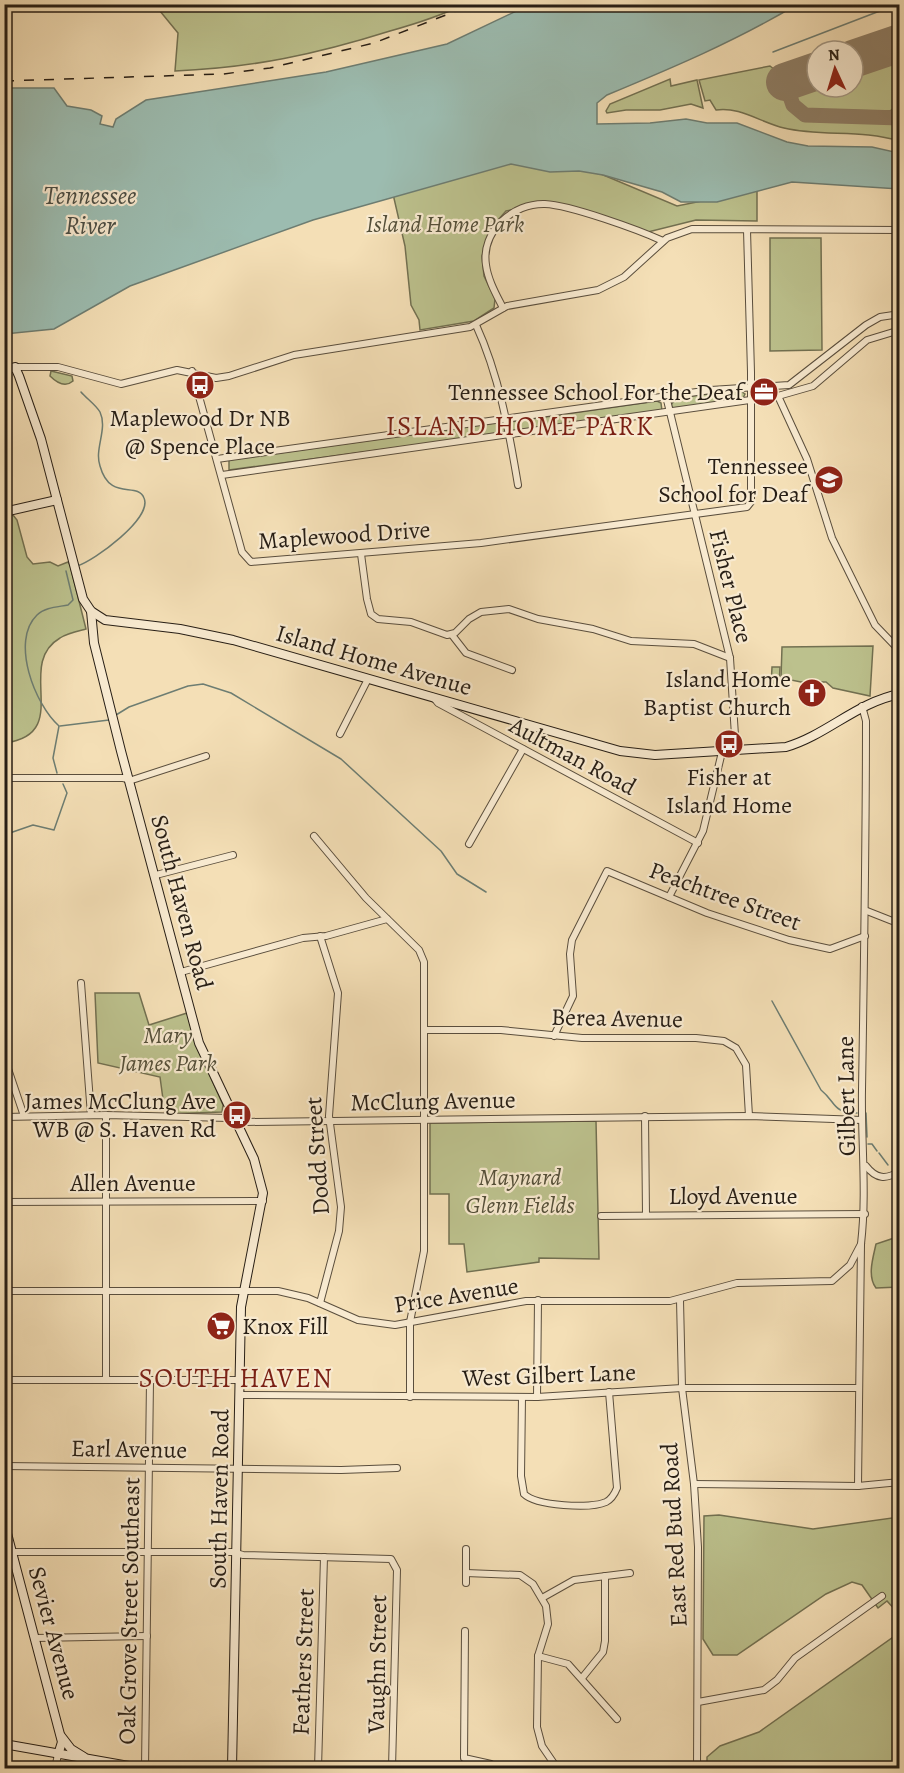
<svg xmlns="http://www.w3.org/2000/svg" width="904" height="1773" viewBox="0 0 904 1773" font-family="Alegreya,serif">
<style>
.green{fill:#bcc18d;stroke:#727051;stroke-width:1.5}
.water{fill:#9cbcb0;stroke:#6d7d72;stroke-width:1.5}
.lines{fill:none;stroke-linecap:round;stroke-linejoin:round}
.stream{stroke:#6d7d72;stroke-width:1.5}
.taxiway{stroke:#8e7e66;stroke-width:15}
.runway{stroke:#8e7e66;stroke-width:38}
.street-casing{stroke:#5a4e3d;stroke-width:8}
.secondary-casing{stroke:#271e15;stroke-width:10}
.street{stroke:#f8ead0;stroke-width:6}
.secondary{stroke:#f8ead0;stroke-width:8}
.rail{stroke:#271e15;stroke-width:1.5;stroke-dasharray:10 10;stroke-linecap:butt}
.labels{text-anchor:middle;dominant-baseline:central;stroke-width:4.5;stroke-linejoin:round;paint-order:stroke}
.park-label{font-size:24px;font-style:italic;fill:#544f39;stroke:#f8ead0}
.poi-label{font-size:24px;fill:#271e15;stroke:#f8ead0;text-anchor:end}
.street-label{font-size:24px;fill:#271e15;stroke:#f8ead0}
.water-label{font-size:26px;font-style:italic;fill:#4a4d44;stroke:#f8ead0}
.quarter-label{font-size:27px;letter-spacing:1.5px;fill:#7a1f14;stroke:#f8ead0}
</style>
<rect width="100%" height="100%" fill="#f4dfb6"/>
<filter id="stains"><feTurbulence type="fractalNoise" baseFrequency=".00333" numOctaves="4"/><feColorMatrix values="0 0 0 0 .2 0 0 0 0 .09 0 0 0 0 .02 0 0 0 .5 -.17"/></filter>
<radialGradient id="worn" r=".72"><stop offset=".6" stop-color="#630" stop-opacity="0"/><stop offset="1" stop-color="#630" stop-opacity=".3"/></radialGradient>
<g class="green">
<path d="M 298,4 L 301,7 L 344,4 L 463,5 C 440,16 415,24 390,31 C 317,54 252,68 175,71 L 178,33 L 155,5 Z"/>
<polygon points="899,53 899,104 890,111 811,110 803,109 796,101 798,90 817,81 817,87 853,87 853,68"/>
<path d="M 770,66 C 791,80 777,114 808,120 L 899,123 L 899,141 C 862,129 822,137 784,128 C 762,123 739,106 716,110 L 710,100 L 705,101 L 699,80 Z"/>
<polygon points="670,79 671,86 697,80 703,108 691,104 660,110 626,110 607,113 606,111 610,104"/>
<polygon points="519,158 601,174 677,206 757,190 757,221 696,220 648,232 550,202 506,211 490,229 482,256 484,276 495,299 494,308 474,321 420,330 419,320 411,305 405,246 393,194"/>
<polygon points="770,238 821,238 822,350 770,351"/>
<path d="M 51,371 L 72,376 L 73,381 C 65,388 57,383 50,376 Z"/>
<polygon points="739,390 745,394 742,400 673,408 671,405 676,398"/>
<polygon points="657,401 661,403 662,411 512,432 510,422"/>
<polygon points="501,422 504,424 505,433 229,470 229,460"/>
<path d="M 13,515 L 17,520 L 27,557 L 33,564 L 50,562 L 58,566 L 68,562 L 70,565 L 86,629 C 78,631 67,633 60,638 C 14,665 74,734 5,743 L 4,517 Z"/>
<polygon points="873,646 870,696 833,688 826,682 801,682 781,678 782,647"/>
<polygon points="772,667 780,667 779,687 771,687"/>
<polygon points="95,993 139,993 149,1025 187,1013 196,1044 223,1105 222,1112 165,1114 160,1077 98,1063"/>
<polygon points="596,1121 599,1259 539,1258 539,1262 467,1272 464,1244 449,1244 449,1194 430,1194 430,1123"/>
<path d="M 899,1230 L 899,1287 L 876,1288 C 867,1276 873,1258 876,1244 L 894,1238 Z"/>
<polygon points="719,1515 813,1529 899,1517 899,1614 887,1601 878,1608 862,1585 852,1582 826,1594 737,1655 713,1655 703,1639 704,1516"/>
<polygon points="899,1633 899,1768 707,1768 707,1757 720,1746 759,1732"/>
</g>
<path class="water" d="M 529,5 L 796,5 C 736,41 672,68 607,95 L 597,103 L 597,124 L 650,123 L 686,119 L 707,123 L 737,123 L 787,142 L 808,146 L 872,147 L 899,153 L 899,189 L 792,182 L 717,202 L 681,202 L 662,192 L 603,175 L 579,171 L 550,172 L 511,164 L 313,220 L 130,286 L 54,329 L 5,334 L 5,88 L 54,88 L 67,106 L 91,110 L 102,116 L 100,124 L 113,127 L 116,119 L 146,100 L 326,72 L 447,44 Z"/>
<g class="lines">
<g class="stream">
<polyline points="773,52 898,4"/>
<path d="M 77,566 C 94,561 153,518 144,498 C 137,481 110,502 100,466 C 94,449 108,429 100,412 C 96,405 86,398 81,392"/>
<polyline points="116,715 129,707 188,686 203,684 231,693 341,759 441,851 457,874 486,892"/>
<polyline points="60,726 109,720"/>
<path d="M 57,773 L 53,758 L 59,726 C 35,705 10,641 37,615 C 45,607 58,607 68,605 L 73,600 L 66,571"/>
<polyline points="4,835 33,825 54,830 67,793 63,784"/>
<path d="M 772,1001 L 821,1090 C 837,1103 831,1112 857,1113"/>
<polyline points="866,1113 867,1137"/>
<polyline points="868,1144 872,1144 877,1151"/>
<polyline points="879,1153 888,1165"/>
</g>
<polyline class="taxiway" points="785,82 793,105 805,115 900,118"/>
<g class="runway">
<polyline points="853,59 900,43"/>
<polyline points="785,82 817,71"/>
</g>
<g class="street-casing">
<g id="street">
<path d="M 503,308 C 496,294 488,280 486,265 C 481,231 513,203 545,204 C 570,205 639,230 663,241"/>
<path d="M 476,325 C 499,375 509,431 518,485"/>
<polyline points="15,367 58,367 121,384 177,370 216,378 229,376 294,355 470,327 507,306 598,290 624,277 667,238 692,229 900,230"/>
<polyline points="192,371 242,552 251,562 481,543 747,507 751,502 751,372 747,230"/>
<polyline points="666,396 730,658 736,751"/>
<polyline points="778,396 807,459 832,538 875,625 900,651"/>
<polyline points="217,459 711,390 789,385 866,325 880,317 900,314"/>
<polyline points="222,475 778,396 813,386 867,340 900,330"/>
<polyline points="361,554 367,599 371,614 378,619 411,622 447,635 455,633 469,619 481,612 509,609 538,619 593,629 631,641 694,644 730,658"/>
<polyline points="452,635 466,653 512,670"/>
<polyline points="433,697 438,703 698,843"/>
<polyline points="340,734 368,679"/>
<polyline points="4,778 123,778 132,780 206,756"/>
<polyline points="314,836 366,898 419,950 424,962 424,1251 410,1322 410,1397"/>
<polyline points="469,844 523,749"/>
<polyline points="156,875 233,855"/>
<polyline points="669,897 703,831 722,752"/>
<polyline points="867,911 900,924"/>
<polyline points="181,972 303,938 326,936 387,919"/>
<polyline points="81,983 91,1115"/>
<polyline points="425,1030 501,1030 582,1038 696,1038 724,1041 736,1048 746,1065 749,1116"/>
<polyline points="554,1036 573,996 570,954 572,940 607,871 707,913 789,940 830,949 865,936"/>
<polyline points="4,1057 24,1116"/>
<polyline points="645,1116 646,1215"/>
<polyline points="4,1117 106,1115 229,1118 245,1122 749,1116 862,1120"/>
<path d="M 866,1166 C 876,1179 886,1180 900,1171"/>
<polyline points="4,1202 263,1201"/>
<polyline points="601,1216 865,1214"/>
<polyline points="4,1291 278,1291 308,1298 358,1320 395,1325 526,1301 670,1301 737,1283 832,1281 850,1265 861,1244"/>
<polyline points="680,1300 682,1388 694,1484 698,1547 697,1768"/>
<polyline points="320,1303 339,1231 341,1207 329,1116 338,993 320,936"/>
<polyline points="106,1378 106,1115"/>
<polyline points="4,1380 240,1380"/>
<polyline points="240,1395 537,1397 682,1388 858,1388"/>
<path d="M 522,1397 L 521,1476 L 524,1494 C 536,1506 591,1509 606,1502 C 612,1499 615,1493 617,1488 L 609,1392"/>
<polyline points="537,1397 538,1300"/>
<polyline points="4,1466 341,1470 397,1468"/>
<polyline points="694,1484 858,1486 900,1482"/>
<path d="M 858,1486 L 861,1244 C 867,1192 861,1142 862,1090 C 864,966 866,844 866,721 L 862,706"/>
<polyline points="12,1552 232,1552 243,1555 391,1559 397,1570 392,1768"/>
<polyline points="466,1573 520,1575 533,1584 546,1606 548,1624 538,1656 537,1727 542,1746 557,1768"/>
<polyline points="466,1583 466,1549"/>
<polyline points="542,1598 574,1580 630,1573"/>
<polyline points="465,1631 464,1758 491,1764 492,1768"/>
<polyline points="34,1638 147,1636"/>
<polyline points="538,1656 568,1664 617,1719"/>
<polyline points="582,1678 603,1652 605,1641 605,1576"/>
<polyline points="698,1702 764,1690 777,1680 795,1658 882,1596"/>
<polyline points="55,1768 58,1755"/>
<polyline points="145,1768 150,1381"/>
<polyline points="318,1768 324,1557"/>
</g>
</g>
<g class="secondary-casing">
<g id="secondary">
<path d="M 4,370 L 15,367 L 19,376 L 41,439 L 83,599 L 91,611 L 105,620 L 180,629 L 233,640 L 620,751 L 655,755 L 786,747 C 827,735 857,702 900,694"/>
<polyline points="4,512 57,500"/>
<polyline points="91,611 94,643 121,751 199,1043 254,1159 263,1193 241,1307 232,1768"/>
<polyline points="4,1522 62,1742 58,1755"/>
<polyline points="61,1736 71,1749 84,1757"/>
<polyline points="4,1744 140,1768"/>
</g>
</g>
<use href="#street" class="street"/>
<use href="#secondary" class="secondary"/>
<polyline class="rail" points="4,81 223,74 270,68 374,43 474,4"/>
</g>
<defs>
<g id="bus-disc" transform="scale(1.5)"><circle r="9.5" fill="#8f2418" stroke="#f8ead0"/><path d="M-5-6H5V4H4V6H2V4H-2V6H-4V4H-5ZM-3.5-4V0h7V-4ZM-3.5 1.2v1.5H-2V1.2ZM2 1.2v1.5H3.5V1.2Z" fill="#fff"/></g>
<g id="office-disc" transform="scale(1.5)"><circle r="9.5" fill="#8f2418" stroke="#f8ead0"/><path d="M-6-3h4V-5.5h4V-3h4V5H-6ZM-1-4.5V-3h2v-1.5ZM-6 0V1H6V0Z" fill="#fff"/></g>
<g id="school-disc" transform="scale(1.5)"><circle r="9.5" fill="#8f2418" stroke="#f8ead0"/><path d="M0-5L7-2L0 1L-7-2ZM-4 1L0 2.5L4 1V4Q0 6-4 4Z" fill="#fff"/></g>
<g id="church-disc" transform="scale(1.5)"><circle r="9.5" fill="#8f2418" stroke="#f8ead0"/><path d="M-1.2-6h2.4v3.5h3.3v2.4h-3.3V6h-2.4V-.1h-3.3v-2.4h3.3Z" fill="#fff"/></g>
<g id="supermarket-disc" transform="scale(1.5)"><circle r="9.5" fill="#8f2418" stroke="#f8ead0"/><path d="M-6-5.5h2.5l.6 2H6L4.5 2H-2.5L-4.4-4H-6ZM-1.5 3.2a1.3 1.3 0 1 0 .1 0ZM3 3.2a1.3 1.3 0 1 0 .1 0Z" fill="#fff"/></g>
</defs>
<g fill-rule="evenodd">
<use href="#bus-disc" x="200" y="385"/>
<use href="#office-disc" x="764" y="392"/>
<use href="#school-disc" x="829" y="480"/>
<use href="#church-disc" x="812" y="693"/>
<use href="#bus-disc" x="729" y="744"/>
<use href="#bus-disc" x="237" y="1115"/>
<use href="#supermarket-disc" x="221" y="1326"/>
</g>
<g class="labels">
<g class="park-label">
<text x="445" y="224">Island Home Park</text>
<text x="168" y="1035">Mary<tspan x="168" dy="28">James Park</tspan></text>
<text x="520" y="1177">Maynard<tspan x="520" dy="28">Glenn Fields</tspan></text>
</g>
<g class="poi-label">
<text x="743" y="392">Tennessee School For the Deaf</text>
<text x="200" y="418" text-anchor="middle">Maplewood Dr NB<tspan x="200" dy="28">@ Spence Place</tspan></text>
<text x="808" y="466">Tennessee<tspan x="808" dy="28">School for Deaf</tspan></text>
<text x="791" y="679">Island Home<tspan x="791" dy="28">Baptist Church</tspan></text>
<text x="729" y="777" text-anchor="middle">Fisher at<tspan x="729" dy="28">Island Home</tspan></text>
<text x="216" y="1101">James McClung Ave<tspan x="216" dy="28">WB @ S. Haven Rd</tspan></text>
<text x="242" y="1326" text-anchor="start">Knox Fill</text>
</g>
<g class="street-label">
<text transform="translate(344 535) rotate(-4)">Maplewood Drive</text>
<text transform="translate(731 586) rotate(76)">Fisher Place</text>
<text transform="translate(374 660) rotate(16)">Island Home Avenue</text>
<text transform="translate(573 756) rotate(28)">Aultman Road</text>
<text transform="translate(725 896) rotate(20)">Peachtree Street</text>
<text transform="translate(182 902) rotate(75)">South Haven Road</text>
<text transform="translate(617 1018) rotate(1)">Berea Avenue</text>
<text transform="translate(846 1096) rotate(-91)">Gilbert Lane</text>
<text transform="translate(433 1101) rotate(-1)">McClung Avenue</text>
<text transform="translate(317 1156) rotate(-94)">Dodd Street</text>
<text x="133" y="1183">Allen Avenue</text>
<text x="733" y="1196">Lloyd Avenue</text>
<text transform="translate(456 1295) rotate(-9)">Price Avenue</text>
<text transform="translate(549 1375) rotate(-2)">West Gilbert Lane</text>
<text transform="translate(129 1449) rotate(1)">Earl Avenue</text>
<text transform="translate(219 1499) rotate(-89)">South Haven Road</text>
<text transform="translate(674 1535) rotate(-93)">East Red Bud Road</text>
<text transform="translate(129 1611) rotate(-89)">Oak Grove Street Southeast</text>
<text transform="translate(54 1633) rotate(75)">Sevier Avenue</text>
<text transform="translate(303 1662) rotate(-88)">Feathers Street</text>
<text transform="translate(377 1664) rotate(-89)">Vaughn Street</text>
</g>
<g class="water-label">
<text x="90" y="195">Tennessee<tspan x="90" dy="30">River</tspan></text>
</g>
<g class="quarter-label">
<text x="520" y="426">ISLAND HOME PARK</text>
<text x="236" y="1378">SOUTH HAVEN</text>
</g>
</g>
<rect width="904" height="1773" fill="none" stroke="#f4dfb6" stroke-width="24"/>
<rect x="6" y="6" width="892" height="1761" fill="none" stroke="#271e15" stroke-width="3"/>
<rect x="12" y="12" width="880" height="1749" fill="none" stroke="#271e15" stroke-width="1.5"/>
<g transform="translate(835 69) rotate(356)"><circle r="28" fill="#f8ead0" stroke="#a49885" stroke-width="1.5"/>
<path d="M0-4.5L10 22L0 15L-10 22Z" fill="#8f2418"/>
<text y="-9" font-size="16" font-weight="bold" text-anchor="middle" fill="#271e15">N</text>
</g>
<rect width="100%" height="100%" filter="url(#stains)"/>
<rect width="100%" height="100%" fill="url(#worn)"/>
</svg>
